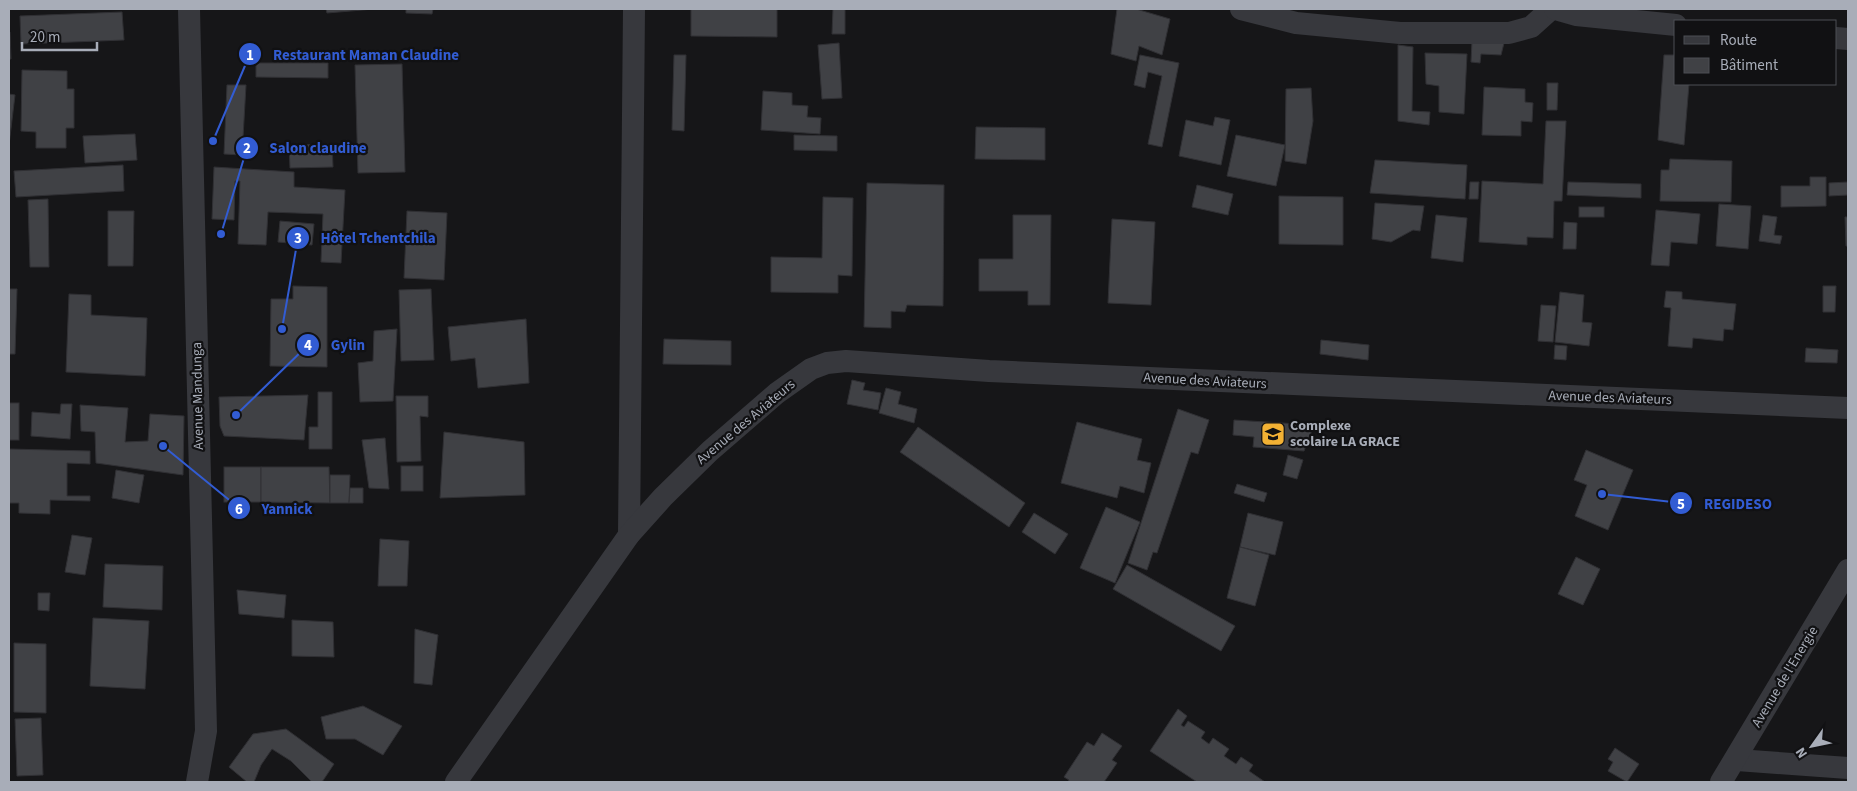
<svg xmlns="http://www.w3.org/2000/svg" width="1857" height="791" viewBox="0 0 1857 791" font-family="'Source Sans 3',sans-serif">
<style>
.building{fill:#404145;stroke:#303034}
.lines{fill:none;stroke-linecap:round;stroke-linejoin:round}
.street{stroke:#37383d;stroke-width:22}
.labels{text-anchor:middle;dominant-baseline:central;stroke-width:4.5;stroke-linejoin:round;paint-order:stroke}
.street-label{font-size:14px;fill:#a8adb8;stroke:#111113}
.poi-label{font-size:14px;font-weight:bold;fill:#a8adb8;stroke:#111113;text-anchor:start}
.leader{fill:none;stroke:#325cd3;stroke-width:2}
.callout-dot{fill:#325cd3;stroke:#111113;stroke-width:2}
.mark-label{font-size:15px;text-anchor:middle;font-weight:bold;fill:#fff}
.callout-label{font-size:15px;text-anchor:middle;font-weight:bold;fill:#325cd3;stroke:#111113;stroke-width:4.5;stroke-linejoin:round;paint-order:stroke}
</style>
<rect width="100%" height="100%" fill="#161618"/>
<g class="building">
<polygon points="326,9 374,9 327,13"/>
<polygon points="406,9 433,9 432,14 406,13"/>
<polygon points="691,9 777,9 777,37 691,36"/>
<polygon points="833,9 845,9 845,34 832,34"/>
<polygon points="1117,9 1136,9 1170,19 1162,55 1139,46 1136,61 1111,54"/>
<polygon points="122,12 124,40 21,44 20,16"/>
<polygon points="9,32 10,32 11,59 9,59"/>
<polygon points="1472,41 1504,43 1501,55 1481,54 1480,63 1471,62"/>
<polygon points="839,43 842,98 822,99 818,45"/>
<polygon points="1398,45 1413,47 1412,111 1430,112 1429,125 1398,121"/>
<polygon points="1425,53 1467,54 1464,114 1439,112 1439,86 1426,84"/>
<polygon points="674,55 686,55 684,131 672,130"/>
<polygon points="1140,55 1179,63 1162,147 1148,144 1162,76 1148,72 1145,88 1134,85"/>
<polygon points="1664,55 1676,55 1676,84 1689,84 1684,145 1658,140"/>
<polygon points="256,63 328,63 328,78 256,77"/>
<polygon points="402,64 405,172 358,173 355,65"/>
<polygon points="22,70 67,71 67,89 74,89 74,128 66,128 66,148 36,148 36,132 21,131"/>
<polygon points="1547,83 1558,83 1557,110 1547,110"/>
<polygon points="227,85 246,85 242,155 224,154"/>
<polygon points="1484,87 1525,89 1525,102 1533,103 1532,122 1521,121 1521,136 1482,135"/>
<polygon points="1311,88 1313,121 1306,164 1285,161 1286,89"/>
<polygon points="763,91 792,93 792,105 808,106 807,117 821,118 820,134 761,130"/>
<polygon points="9,94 15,95 9,145"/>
<polygon points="1215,117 1230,120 1221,165 1179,156 1186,120 1213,126"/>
<polygon points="1546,121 1566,121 1562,201 1554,201 1553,238 1527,237 1527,245 1479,242 1482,181 1543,184"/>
<polygon points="976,127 1045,128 1045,160 975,159"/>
<polygon points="135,134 137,160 85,163 83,136"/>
<polygon points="794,135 837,136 837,151 794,150"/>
<polygon points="1236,135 1285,145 1276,186 1227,176"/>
<polygon points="332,144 333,167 290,168 289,145"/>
<polygon points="1670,159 1732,161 1731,202 1660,201 1661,170 1669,170"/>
<polygon points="1375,160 1467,165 1465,199 1370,193"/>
<polygon points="123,165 124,191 16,197 14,171"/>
<polygon points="214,167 294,172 294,187 345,190 341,263 321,262 323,214 268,212 266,245 238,244 240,181 235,181 234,220 212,219"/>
<polygon points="1810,177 1826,177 1826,206 1781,207 1781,186 1810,186"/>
<polygon points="1470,182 1479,182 1478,199 1469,199"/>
<polygon points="1568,182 1641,184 1641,198 1567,195"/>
<polygon points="1848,182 1848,195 1829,196 1829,183"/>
<polygon points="867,183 944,185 943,306 907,305 905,312 891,311 891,328 864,327"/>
<polygon points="1197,185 1233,194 1228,215 1192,207"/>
<polygon points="1279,196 1343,197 1343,245 1279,244"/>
<polygon points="823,197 853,198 852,276 838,275 838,293 771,292 771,257 822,258"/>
<polygon points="48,199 49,267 30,267 28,200"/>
<polygon points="1375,203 1424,206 1420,231 1413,230 1391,242 1372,239"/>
<polygon points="1719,204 1751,206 1748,249 1716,246"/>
<rect x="1579" y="207" width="25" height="10"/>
<polygon points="1656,210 1700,214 1697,244 1671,242 1669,266 1651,265"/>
<polygon points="108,211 134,211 133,266 108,266"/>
<polygon points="407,211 447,213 444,280 404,278"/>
<polygon points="1013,215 1051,215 1050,305 1028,305 1028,291 979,291 979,259 1013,259"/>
<polygon points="1436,215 1467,218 1463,262 1431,258"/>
<polygon points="1763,215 1777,217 1774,235 1782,236 1780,244 1759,241"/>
<polygon points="1845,217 1848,217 1848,246 1846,246"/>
<polygon points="1112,219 1155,222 1151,305 1108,303"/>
<polygon points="280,221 314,224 312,245 278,242"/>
<polygon points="1564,222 1577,223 1576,249 1563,249"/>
<polygon points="293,286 327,287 327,367 270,366 271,299 293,299"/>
<polygon points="1823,286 1836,286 1835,312 1823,312"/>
<polygon points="9,289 17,289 15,354 9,354"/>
<polygon points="431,289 434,360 401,361 399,290"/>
<polygon points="1666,291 1682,292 1682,299 1736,304 1733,330 1724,329 1723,341 1693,338 1692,348 1668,346 1671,308 1664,307"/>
<polygon points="1560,292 1584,295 1582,322 1592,323 1589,346 1555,342"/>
<polygon points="69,294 91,295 91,315 147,318 145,376 66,372"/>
<polygon points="1541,305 1556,306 1553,342 1538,341"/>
<polygon points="526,319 529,383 478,388 475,358 451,361 448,327"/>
<polygon points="397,329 393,401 360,402 358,363 373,361 374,331"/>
<polygon points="664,339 731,341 731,365 663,364"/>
<polygon points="1321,340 1369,345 1368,360 1320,354"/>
<polygon points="1555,345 1567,346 1566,360 1554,359"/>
<polygon points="1806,348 1838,350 1837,363 1805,362"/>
<polygon points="852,380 865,383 863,390 881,393 878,410 847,404"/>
<polygon points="886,388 901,392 898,404 917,409 914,423 879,413"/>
<polygon points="318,392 332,392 332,449 309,449 309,427 318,427"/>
<polygon points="308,395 304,440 224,436 220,426 219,397"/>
<polygon points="396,396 428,396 428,417 420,416 421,461 397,462"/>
<rect x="9" y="403" width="10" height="37"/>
<polygon points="61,404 72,404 70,439 31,436 32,412 60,414"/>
<polygon points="80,405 128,408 125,442 148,441 150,414 184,416 183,475 96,463 95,432 81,431"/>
<polygon points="1178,409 1209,420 1198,454 1191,452 1157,553 1153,552 1147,570 1128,563"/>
<polygon points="1234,420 1314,425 1304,451 1253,447 1254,437 1233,435"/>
<polygon points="1077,422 1142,439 1137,460 1151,463 1144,493 1120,486 1117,498 1061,483"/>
<polygon points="918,427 1025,503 1009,527 900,452"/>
<polygon points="444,432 524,442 525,495 440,498"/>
<polygon points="385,438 389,489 369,488 362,440"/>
<polygon points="9,449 90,451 90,464 67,463 67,496 90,496 90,501 50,500 50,514 19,513 19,503 9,503"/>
<polygon points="1586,450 1633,470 1608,530 1575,516 1587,485 1574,480"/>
<polygon points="1288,455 1303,460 1297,479 1283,475"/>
<rect x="401" y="466" width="22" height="25"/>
<rect x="224" y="467" width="37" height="35"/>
<polygon points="261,467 329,467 330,503 261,502"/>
<polygon points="116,470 144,475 139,503 112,498"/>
<polygon points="330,475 350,475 349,503 330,503"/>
<polygon points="1237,484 1267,493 1264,502 1234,493"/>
<polygon points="350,488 363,488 363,503 349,503"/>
<polygon points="1106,507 1140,522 1115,583 1080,568"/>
<polygon points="1034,513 1068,534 1055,554 1022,532"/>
<polygon points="1248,513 1283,522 1275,555 1240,547"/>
<polygon points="72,535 92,538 85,575 65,572"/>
<polygon points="380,539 409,541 407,586 378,586"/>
<polygon points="1240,547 1269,555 1255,606 1227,598"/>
<polygon points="1576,557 1600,569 1583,605 1558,594"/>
<polygon points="105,564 163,566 162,610 103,607"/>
<polygon points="1127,565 1235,626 1221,651 1113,589"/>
<polygon points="237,590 286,595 284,618 239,614"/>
<polygon points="38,593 50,593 49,611 38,610"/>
<polygon points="93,618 149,621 145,689 90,686"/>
<polygon points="292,620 333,622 334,657 292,656"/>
<polygon points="415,629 438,635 432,685 414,683"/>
<polygon points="14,643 46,644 46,713 14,712"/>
<polygon points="363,706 402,726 383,755 355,739 326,739 321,717"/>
<polygon points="1178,709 1187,716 1181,725 1184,727 1188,721 1205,732 1201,738 1209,744 1213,738 1229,749 1224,756 1236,764 1241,757 1253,765 1249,771 1265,782 1197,782 1150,751"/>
<polygon points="41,718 43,775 17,776 15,719"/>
<polygon points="286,729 334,764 322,782 312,782 291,761 272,749 261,765 254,782 247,782 229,767 253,734"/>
<polygon points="1102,733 1122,746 1112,760 1117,763 1104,782 1068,782 1069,780 1064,777 1087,742 1094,746"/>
<polygon points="1615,748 1639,764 1627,782 1608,771 1613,762 1608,759"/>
</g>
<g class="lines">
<g class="street">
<polyline points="189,9 206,731 197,782"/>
<polyline points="1241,9 1296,23 1400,33 1509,33 1531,27 1551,9"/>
<polyline points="1555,9 1576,15 1676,25"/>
<polyline points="1836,38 1848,39"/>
<polyline points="629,535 634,9"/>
<polyline points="1737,760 1848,768"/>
<polyline points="456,782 629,535 663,497 710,451 777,393 811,369 827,363 846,361 989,371 1848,408"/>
<polyline points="1721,782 1848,570"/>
</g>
</g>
<defs>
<g id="school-square" transform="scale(1.25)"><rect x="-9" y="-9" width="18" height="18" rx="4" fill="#f2b134" stroke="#111113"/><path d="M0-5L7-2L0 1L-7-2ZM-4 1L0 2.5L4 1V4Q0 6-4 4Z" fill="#111"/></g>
</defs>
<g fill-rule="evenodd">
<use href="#school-square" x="1273" y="434"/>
</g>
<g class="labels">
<g class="street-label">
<text transform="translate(1205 381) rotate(3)">Avenue des Aviateurs</text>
<text transform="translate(198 396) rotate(-91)">Avenue Mandunga</text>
<text transform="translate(1610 398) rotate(2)">Avenue des Aviateurs</text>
<text transform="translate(746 422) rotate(-40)">Avenue des Aviateurs</text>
<text transform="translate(1785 677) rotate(-59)">Avenue de l'Energie</text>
</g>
<g class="poi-label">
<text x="1290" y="426">Complexe<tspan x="1290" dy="16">scolaire LA GRACE</tspan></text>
</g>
</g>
<path class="leader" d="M213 141L250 54M221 234L247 148M282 329L298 238M236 415L308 345M1602 494L1681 503M163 446L239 508"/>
<g class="callout-dot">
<circle cx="213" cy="141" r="5"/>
<circle cx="221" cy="234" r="5"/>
<circle cx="282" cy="329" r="5"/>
<circle cx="236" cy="415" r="5"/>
<circle cx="1602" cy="494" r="5"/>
<circle cx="163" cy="446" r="5"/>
<circle cx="250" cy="54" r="12"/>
<circle cx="247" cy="148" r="12"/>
<circle cx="298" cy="238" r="12"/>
<circle cx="308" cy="345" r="12"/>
<circle cx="1681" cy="503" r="12"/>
<circle cx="239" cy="508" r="12"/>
</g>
<g class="mark-label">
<text x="250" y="60">1</text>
<text x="247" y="153">2</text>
<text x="298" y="243">3</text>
<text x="308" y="350">4</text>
<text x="1681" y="509">5</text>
<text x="239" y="514">6</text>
</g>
<g class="callout-label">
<text x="366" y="60">Restaurant Maman Claudine</text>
<text x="318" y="153">Salon claudine</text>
<text x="378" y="243">Hôtel Tchentchila</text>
<text x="348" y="350">Gylin</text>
<text x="1738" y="509">REGIDESO</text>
<text x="287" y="514">Yannick</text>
</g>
<rect width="1857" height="791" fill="none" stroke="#a8adb8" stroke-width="20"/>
<rect x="1674" y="20" width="162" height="65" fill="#111113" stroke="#4d4f55"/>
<rect x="1684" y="36" width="25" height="8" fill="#37383d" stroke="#4d4f55"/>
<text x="1720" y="45" font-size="15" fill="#a8adb8">Route</text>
<rect x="1684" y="58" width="25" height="15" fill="#404145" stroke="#4d4f55"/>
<text x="1720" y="70" font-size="15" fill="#a8adb8">Bâtiment</text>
<g transform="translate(1812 746) rotate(237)" stroke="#111113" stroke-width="4" paint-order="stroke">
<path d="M0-4L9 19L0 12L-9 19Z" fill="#a8adb8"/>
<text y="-8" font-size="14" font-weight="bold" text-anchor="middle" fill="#a8adb8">N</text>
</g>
<path d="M22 42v8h75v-8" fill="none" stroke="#a8adb8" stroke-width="2.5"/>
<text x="30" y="42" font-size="15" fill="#a8adb8" stroke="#111113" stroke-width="4" paint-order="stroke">20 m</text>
</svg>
